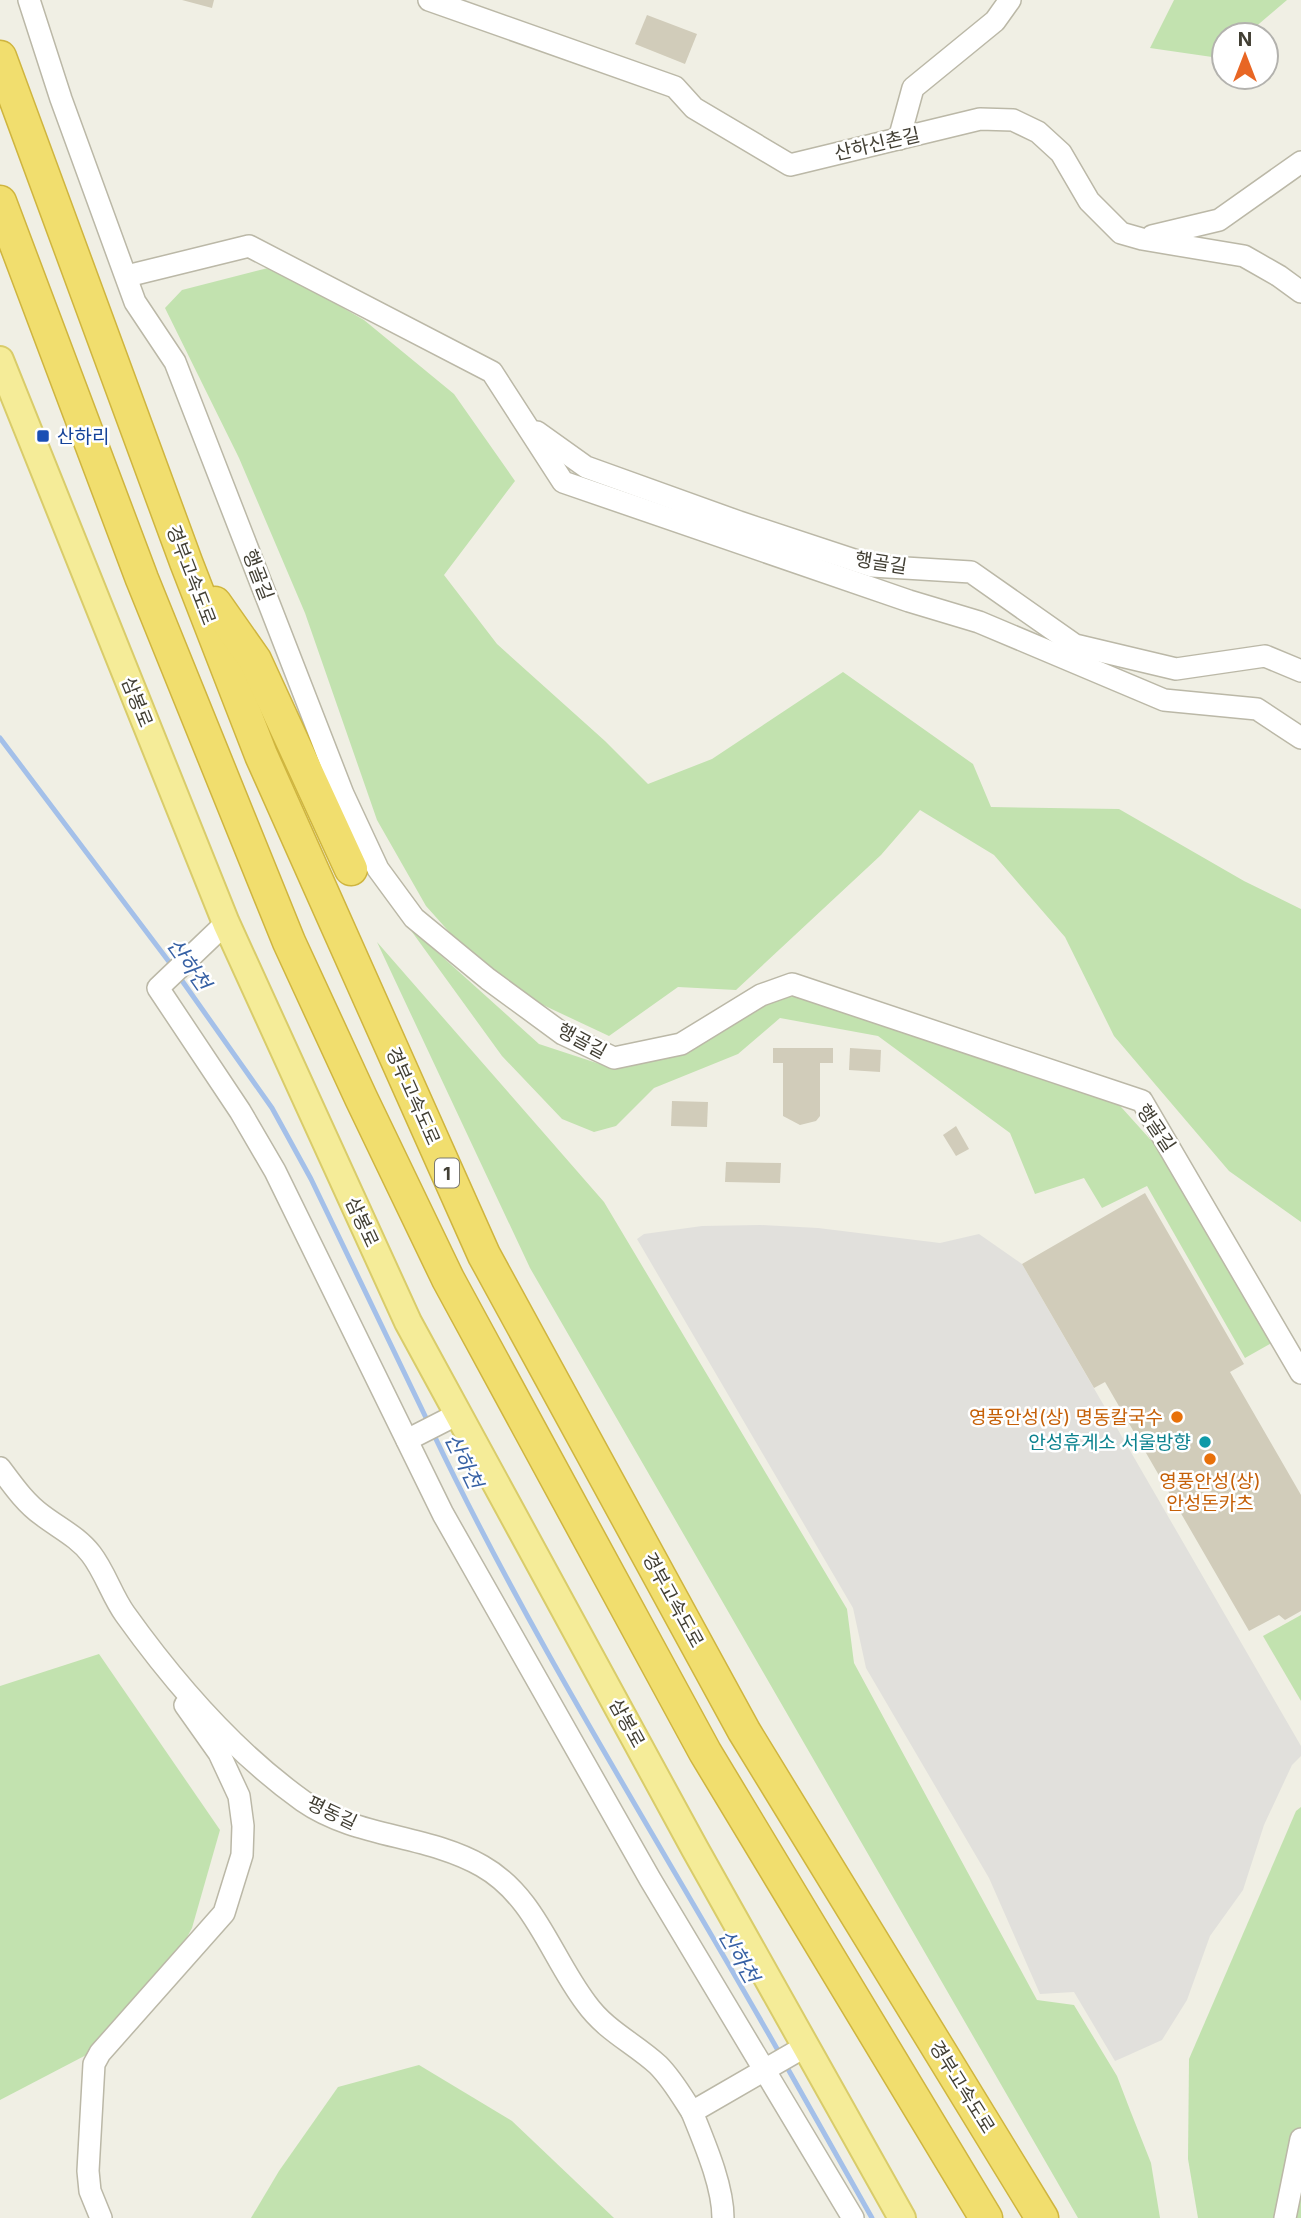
<svg xmlns="http://www.w3.org/2000/svg" width="1301" height="2218" viewBox="0 0 1301 2218" font-family="Inter,'Noto Sans KR',sans-serif">
<style>
.green{fill:#c2e2af}
.parking{fill:#e1e0dc}
.lines{fill:none;stroke-linecap:round;stroke-linejoin:round}
.stream{stroke:#a4c0e9;stroke-width:5}
.building{fill:#d1ccba}
.minor-casing{stroke:#bbb8a7;stroke-width:24}
.major-casing{stroke:#d9cc6a;stroke-width:30}
.highway-casing{stroke:#cfb53f;stroke-width:35}
.minor{stroke:#fff;stroke-width:21}
.major{stroke:#f5ec98;stroke-width:26}
.highway{stroke:#f1de6e;stroke-width:32}
.transit-dot{fill:#1a4fb4;stroke:#fff;stroke-width:2.5}
.food-dot{fill:#e8710a;stroke:#fff;stroke-width:2.5}
.culture-dot{fill:#0f9aa8;stroke:#fff;stroke-width:2.5}
.labels{text-anchor:middle;dominant-baseline:central;stroke-width:5;stroke-linejoin:round;paint-order:stroke}
.shield{fill:#fff;stroke:#7b7971;stroke-width:2}
.shield-label{font-size:18px;font-weight:bold;fill:#423f34}
.street-label{font-size:19px;fill:#423f34;stroke:#fff}
.transit-label{font-size:19px;fill:#164399;stroke:#fff;text-anchor:start}
.food-label{font-size:19px;fill:#c56008;stroke:#fff;text-anchor:end}
.culture-label{font-size:19px;fill:#0d838f;stroke:#fff;text-anchor:end}
.water-label{font-size:21px;font-style:italic;fill:#3761a4;stroke:#fff}
</style>
<rect width="100%" height="100%" fill="#f0efe4"/>
<g class="green">
<polygon points="1174,0 1287,0 1246,35 1224,35 1224,53 1219,58 1150,48"/>
<polygon points="272,267 364,320 454,394 515,481 444,575 497,644 605,741 648,784 712,759 843,672 973,764 991,807 1119,809 1244,881 1301,909 1301,1222 1229,1171 1114,1036 1065,937 994,855 920,810 881,855 736,990 678,987 609,1036 494,982 426,906 377,820 305,613 239,458 165,308 182,290"/>
<polygon points="407,925 539,1044 615,1069 696,1048 761,995 761,1002 811,993 1113,1098 1158,1148 1275,1341 1245,1358 1147,1186 1102,1208 1084,1178 1035,1194 1010,1133 878,1036 780,1018 738,1054 654,1088 616,1126 594,1132 562,1119 502,1056"/>
<polygon points="377,942 604,1202 847,1609 854,1663 1037,2000 1074,2005 1117,2076 1130,2110 1151,2163 1160,2218 1078,2218 530,1268"/>
<polygon points="1301,1615 1301,1701 1263,1636"/>
<polygon points="99,1654 220,1830 192,1928 138,2028 0,2100 0,1686"/>
<polygon points="1301,1807 1301,2218 1198,2218 1188,2159 1189,2059 1296,1811"/>
<polygon points="419,2065 512,2121 614,2218 251,2218 279,2171 338,2087"/>
</g>
<polygon class="parking" points="760,1225 818,1228 940,1243 979,1234 1022,1264 1301,1746 1301,1756 1292,1765 1264,1825 1243,1890 1210,1936 1187,2000 1162,2040 1122,2058 1115,2061 1074,1992 1040,1994 989,1878 866,1668 853,1608 637,1239 644,1234 702,1226"/>
<g class="lines">
<g class="stream">
<polyline points="0,738 173,967"/>
<polyline points="178,975 272,1108 311,1179 429,1424"/>
<path d="M 433,1433 C 535,1647 663,1847 780,2054"/>
<polyline points="784,2062 872,2218"/>
</g>
</g>
<g class="building">
<polygon points="182,0 214,0 212,8"/>
<polygon points="647,15 697,34 685,64 635,44"/>
<polygon points="773,1048 833,1048 833,1063 820,1063 820,1116 816,1121 800,1125 783,1116 783,1063 773,1063"/>
<polygon points="850,1048 881,1050 880,1072 849,1070"/>
<polygon points="672,1101 708,1102 707,1127 671,1126"/>
<polygon points="956,1126 969,1149 956,1156 943,1135"/>
<polygon points="726,1162 781,1163 780,1183 725,1182"/>
<polygon points="1145,1193 1244,1364 1230,1372 1301,1495 1301,1611 1285,1620 1279,1615 1249,1631 1105,1382 1094,1388 1022,1264"/>
</g>
<g class="lines">
<g class="minor-casing">
<g id="minor">
<polyline points="29,0 61,99 135,302 175,362 343,794 378,869 414,918 488,979 563,1034 614,1058 681,1044 761,995 792,984 1142,1101 1301,1373"/>
<polyline points="429,0 675,87 694,108 790,165 980,119 1013,120 1038,132 1061,153 1089,201 1121,233 1142,239 1244,256 1279,276 1301,292"/>
<polyline points="899,139 913,88 995,21 1010,0"/>
<polyline points="1152,236 1219,220 1301,162"/>
<polyline points="127,276 249,246 492,372 563,482 909,601 979,622 1164,700 1257,709 1301,738"/>
<polyline points="537,432 586,467 739,522 872,566 971,572 1075,645 1176,669 1265,656 1301,671"/>
<polyline points="226,923 158,988 240,1111 275,1171 443,1514 650,1879 853,2218"/>
<polyline points="407,1440 458,1414"/>
<path d="M 0,1468 C 12,1484 25,1503 42,1515 C 59,1528 78,1537 91,1554 C 105,1572 112,1596 125,1614 C 175,1684 233,1751 303,1801 C 356,1838 426,1834 482,1866 C 535,1896 551,1957 586,2003 C 606,2031 634,2043 658,2065 C 672,2079 681,2095 692,2112"/>
<polyline points="101,2218 90,2191 88,2171 94,2064 100,2053 224,1913 242,1855 243,1826 239,1796 219,1753 185,1705"/>
<path d="M 723,2218 C 723,2185 704,2142 692,2112 L 806,2046"/>
<polyline points="1285,2218 1301,2139"/>
</g>
</g>
<g class="major-casing">
<polyline id="major" points="0,360 226,923 408,1322 695,1849 902,2218"/>
</g>
<g class="highway-casing">
<g id="highway">
<polyline points="0,57 186,562 261,755 484,1255 744,1731 1042,2218"/>
<polyline points="0,202 142,579 289,942 361,1098 448,1279 705,1752 986,2218"/>
<polyline points="215,603 255,660 351,869"/>
</g>
</g>
<use href="#minor" class="minor"/>
<use href="#major" class="major"/>
<use href="#highway" class="highway"/>
</g>
<rect class="transit-dot" x="36" y="429" width="14" height="14" rx="3.5"/>
<g class="food-dot">
<circle cx="1177" cy="1417" r="7"/>
<circle cx="1210" cy="1459" r="7"/>
</g>
<circle class="culture-dot" cx="1205" cy="1442" r="7"/>
<g class="labels">
<rect class="shield" x="435" y="1158.5" width="24" height="29" rx="5"/>
<g class="shield-label">
<text x="447" y="1173">1</text>
</g>
<g class="street-label">
<text transform="translate(877 144) rotate(-13)">산하신촌길</text>
<text transform="translate(881 563) rotate(9)">행골길</text>
<text transform="translate(191 575) rotate(69)">경부고속도로</text>
<text transform="translate(258 575) rotate(69)">행골길</text>
<text transform="translate(137 702) rotate(68)">삼봉로</text>
<text transform="translate(582 1041) rotate(28)">행골길</text>
<text transform="translate(413 1096) rotate(66)">경부고속도로</text>
<text transform="translate(1156 1128) rotate(56)">행골길</text>
<text transform="translate(362 1222) rotate(65)">삼봉로</text>
<text transform="translate(673 1600) rotate(61)">경부고속도로</text>
<text transform="translate(627 1723) rotate(61)">삼봉로</text>
<text transform="translate(332 1813) rotate(25)">평동길</text>
<text transform="translate(962 2087) rotate(58)">경부고속도로</text>
</g>
<g class="transit-label">
<text x="57" y="436">산하리</text>
</g>
<g class="food-label">
<text x="1163" y="1417">영풍안성(상) 명동칼국수</text>
<text x="1210" y="1481" text-anchor="middle">영풍안성(상)<tspan x="1210" dy="22">안성돈카츠</tspan></text>
</g>
<g class="culture-label">
<text x="1191" y="1442">안성휴게소 서울방향</text>
</g>
<g class="water-label">
<text transform="translate(189 964) rotate(55)">산하천</text>
<text transform="translate(464 1461) rotate(64)">산하천</text>
<text transform="translate(739 1956) rotate(60)">산하천</text>
</g>
</g>
<g transform="translate(1245 56)"><circle r="33" fill="#ffffff" stroke="#b3b2ae" stroke-width="2"/>
<path d="M0-5L12 26L0 18L-12 26Z" fill="#e86624"/>
<text y="-10" font-size="19" font-weight="bold" text-anchor="middle" fill="#423f34">N</text>
</g>
</svg>
